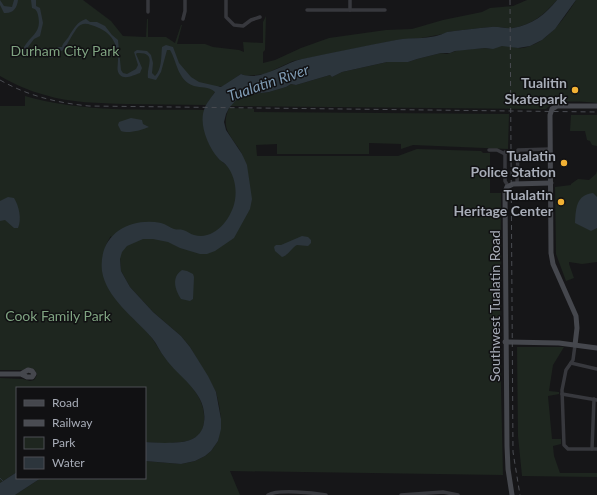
<svg xmlns="http://www.w3.org/2000/svg" width="597" height="495" viewBox="0 0 597 495" font-family="Lato,sans-serif">
<style>
.green{fill:#1e261f}
.water{fill:#2c353c}
.lines{fill:none;stroke-linecap:round;stroke-linejoin:round}
.stream{stroke:#2c353c;stroke-width:1}
.street{stroke:#37383d;stroke-width:3.5}
.secondary{stroke:#45474d;stroke-width:5}
.rail{stroke:#4a4c52;stroke-width:1;stroke-dasharray:5 4;stroke-linecap:butt}
.poi-dot{fill:#f2b134;stroke:#111113;stroke-width:1.5}
.labels{text-anchor:middle;dominant-baseline:central;stroke-width:3;stroke-linejoin:round;paint-order:stroke}
.park-label{font-size:14px;fill:#7fa381;stroke:#111113}
.poi-label{font-size:14px;font-weight:bold;fill:#a8adb8;stroke:#111113;text-anchor:end}
.street-label{font-size:14px;fill:#a8adb8;stroke:#111113}
.water-label{font-size:15px;font-style:italic;fill:#7f9bb3;stroke:#111113}
</style>
<rect width="100%" height="100%" fill="#161618"/>
<g class="green">
<path d="M 0,0 L 83,0 L 111,21 L 123,36 L 146,37 L 147,19 L 148,19 L 148,37 L 166,37 L 175,43 L 181,25 L 182,25 L 177,44 L 205,44 L 213,47 L 239,50 L 244,52 L 243,42 L 263,43 L 263,22 L 266,16 L 265,50 L 263,52 L 263,63 L 275,60 L 301,48 L 329,38 L 386,30 L 412,29 L 443,20 L 482,12 L 490,8 L 513,6 L 527,0 L 557,0 C 545,14 532,25 513,28 C 506,29 498,26 491,27 C 477,28 462,30 448,32 L 443,34 L 421,38 L 397,40 L 293,61 L 265,74 L 246,76 L 241,74 L 222,87 L 219,86 L 206,105 C 179,105 153,104 126,104 C 99,103 71,103 45,95 C 29,91 14,84 0,76 Z"/>
<path d="M 576,0 L 597,0 L 597,103 C 584,102 555,98 546,109 L 230,106 L 239,97 L 245,95 L 269,92 L 286,87 L 291,84 L 296,85 L 330,75 L 332,77 L 342,72 L 387,62 L 408,62 L 417,59 L 441,53 L 447,54 L 459,50 L 485,48 C 493,50 499,45 506,46 C 512,46 516,49 522,48 C 546,45 564,19 576,0 Z"/>
<path d="M 25,96 C 84,113 145,109 205,110 L 218,158 L 226,165 L 243,156 C 234,137 219,131 229,108 L 254,109 L 254,112 L 509,114 L 508,149 L 413,145 L 401,149 L 401,144 L 369,143 L 369,154 L 277,154 L 277,144 L 256,145 L 257,156 L 398,156 L 417,149 L 481,151 L 483,153 L 490,153 L 490,193 L 501,193 L 500,344 L 503,475 L 230,471 L 240,495 L 15,495 L 41,478 L 145,478 L 145,461 L 181,464 L 195,461 L 205,456 L 211,451 L 218,441 L 221,419 L 219,405 L 216,392 L 190,347 L 181,336 L 153,312 L 130,287 L 121,271 L 120,259 L 111,236 C 102,249 100,267 106,282 C 116,305 137,319 152,338 C 157,345 161,353 166,359 C 181,377 207,394 204,422 C 204,427 201,434 196,437 C 186,445 158,443 145,442 L 145,388 L 17,388 L 17,472 L 0,483 L 0,378 L 23,379 L 30,381 L 34,380 L 37,375 L 35,370 L 31,368 L 23,370 L 0,370 L 0,106 L 25,106 Z"/>
<polygon points="571,115 597,115 597,146 592,145 590,141 587,140 585,131 570,131"/>
<polygon points="597,171 597,262 582,264 569,262 569,264 574,278 566,281 556,254 555,187 571,185 571,184 578,179 589,180 596,174"/>
<polygon points="517,347 564,347 553,365 549,391 559,392 559,394 548,396 552,439 561,439 561,444 553,446 554,456 560,473 597,473 597,477 522,476 518,436"/>
</g>
<g class="water">
<path d="M 0,0 L 4,6 L 12,7 L 14,0 L 18,0 C 17,8 13,14 4,13 L 0,5 Z"/>
<path d="M 31,0 L 36,0 L 36,6 L 40,8 L 43,23 L 40,36 L 34,39 L 28,47 L 29,51 L 37,51 L 40,48 L 55,51 L 58,47 L 62,47 C 63,42 67,40 69,36 C 74,28 77,22 86,19 L 90,22 L 97,22 L 105,26 L 112,35 L 118,40 L 121,70 L 123,73 L 127,74 L 136,69 L 138,65 L 134,52 L 137,50 L 147,51 L 151,55 L 153,63 L 152,73 L 155,76 C 162,69 161,57 162,47 L 166,45 L 173,47 L 179,63 L 191,77 L 199,82 L 221,87 L 241,74 C 261,82 283,63 302,59 C 334,52 365,46 396,40 C 413,37 432,40 447,32 C 462,30 477,28 491,27 C 498,26 506,29 513,28 C 532,25 546,14 557,0 L 576,0 L 555,29 L 542,40 L 530,46 L 518,48 L 502,46 L 493,49 L 485,48 L 455,51 L 450,53 L 441,53 L 417,59 L 408,62 L 387,62 L 342,72 L 332,77 L 330,75 L 296,85 L 291,84 L 286,87 L 269,92 L 245,95 L 239,97 L 229,108 L 226,114 L 224,122 L 226,130 L 242,154 L 247,165 L 252,199 L 250,209 L 234,238 L 215,251 L 207,254 L 200,254 L 180,248 L 168,242 L 153,239 L 143,239 L 127,246 L 122,252 L 120,259 L 121,271 L 130,287 L 153,312 L 181,336 L 190,347 L 208,376 L 216,392 L 221,419 L 221,429 L 218,441 L 211,451 L 205,456 L 195,461 L 181,464 L 145,461 L 145,442 C 157,443 179,444 190,440 C 198,437 203,431 204,422 C 208,393 179,378 165,358 C 160,352 157,344 152,338 C 135,318 106,298 102,271 C 98,235 129,217 161,223 C 166,224 170,228 174,229 C 177,230 180,229 183,230 C 187,231 190,234 194,235 C 215,241 232,218 235,200 C 237,188 234,175 227,166 C 224,162 220,161 218,158 C 208,146 199,125 204,110 C 206,103 211,98 215,92 C 208,86 201,88 194,86 C 177,80 177,61 170,50 L 167,50 L 161,72 L 156,80 L 148,78 C 146,67 158,52 137,53 L 136,54 L 142,68 L 140,73 C 134,75 125,80 120,75 C 116,71 118,65 118,60 C 118,41 109,30 91,25 C 86,23 81,23 77,28 C 76,29 65,47 65,49 L 56,54 L 52,58 L 49,58 L 47,53 L 43,52 L 25,57 L 24,54 L 24,47 C 32,34 42,33 38,15 C 37,11 36,9 32,8 Z"/>
<path d="M 131,118 L 142,120 L 143,124 L 149,127 C 142,130 128,134 121,131 L 118,125 L 119,122 Z"/>
<path d="M 593,193 L 597,197 L 597,228 L 591,231 L 575,223 C 576,208 576,195 593,193 Z"/>
<path d="M 8,197 L 14,198 C 19,206 22,219 18,228 L 14,228 L 5,220 L 0,221 L 0,201 Z"/>
<path d="M 302,236 L 308,237 L 311,240 L 311,243 L 308,246 L 297,245 C 291,248 289,255 282,257 L 275,251 L 274,247 L 276,245 L 281,245 Z"/>
<path d="M 182,270 L 187,271 L 193,274 L 194,277 L 193,299 L 190,301 L 181,299 C 175,290 171,277 182,270 Z"/>
<polygon points="17,472 17,478 41,478 15,495 0,495 0,483"/>
</g>
<g class="lines">
<polyline class="stream" points="0,478 4,482"/>
<g class="street">
<polyline points="226,0 226,17 234,25 243,26 251,20 260,17"/>
<polyline points="307,10 385,10"/>
<polyline points="350,10 350,0"/>
<polyline points="148,12 148,0"/>
<polyline points="183,19 185,11 185,0"/>
<polyline points="489,150 497,150 505,154"/>
<polyline points="505,152 505,181 508,186"/>
<polyline points="517,183 518,150 550,149"/>
<polyline points="575,345 573,360 566,370 562,390 564,445 568,449 597,449"/>
<polyline points="571,363 597,369"/>
<polyline points="562,394 597,400"/>
<polyline points="592,449 594,399"/>
<path d="M 268,495 C 278,489 314,493 326,495"/>
<polyline points="401,495 443,492 458,495"/>
</g>
<g class="secondary">
<polyline points="505,342 559,343 597,348"/>
<polyline points="575,345 577,328 576,316 553,264 551,253 550,115 552,109 557,106 597,106"/>
<polyline points="0,374 21,374 27,377 32,377 34,374 32,371 28,370 21,374"/>
<polyline points="512,495 508,469 507,446 505,192 507,187 513,184 551,183"/>
</g>
<g class="rail">
<polyline points="510,0 513,452 520,495"/>
<path d="M 0,80 C 28,96 58,103 89,106 L 597,112"/>
</g>
</g>
<g class="poi-dot">
<circle cx="575" cy="90" r="4"/>
<circle cx="564" cy="163" r="4"/>
<circle cx="561" cy="202" r="4"/>
</g>
<g class="labels">
<g class="park-label">
<text x="65" y="50">Durham City Park</text>
<text x="58" y="315">Cook Family Park</text>
</g>
<g class="poi-label">
<text x="567" y="82">Tualitin<tspan x="567" dy="16">Skatepark</tspan></text>
<text x="556" y="155">Tualatin<tspan x="556" dy="16">Police Station</tspan></text>
<text x="553" y="194">Tualatin<tspan x="553" dy="16">Heritage Center</tspan></text>
</g>
<g class="street-label">
<text transform="translate(494 306) rotate(-90)">Southwest Tualatin Road</text>
</g>
<g class="water-label">
<text transform="translate(268 82) rotate(-19)">Tualatin River</text>
</g>
</g>
<rect x="16" y="387" width="130" height="92" fill="#111113" stroke="#4d4f55"/>
<rect x="24" y="400" width="20" height="6" fill="#45474d" stroke="#4d4f55"/>
<text x="52" y="407" font-size="12" fill="#a8adb8">Road</text>
<rect x="24" y="420" width="20" height="6" fill="#4a4c52" stroke="#4d4f55"/>
<text x="52" y="427" font-size="12" fill="#a8adb8">Railway</text>
<rect x="24" y="437" width="20" height="12" fill="#1e261f" stroke="#4d4f55"/>
<text x="52" y="447" font-size="12" fill="#a8adb8">Park</text>
<rect x="24" y="457" width="20" height="12" fill="#2c353c" stroke="#4d4f55"/>
<text x="52" y="467" font-size="12" fill="#a8adb8">Water</text>
</svg>
